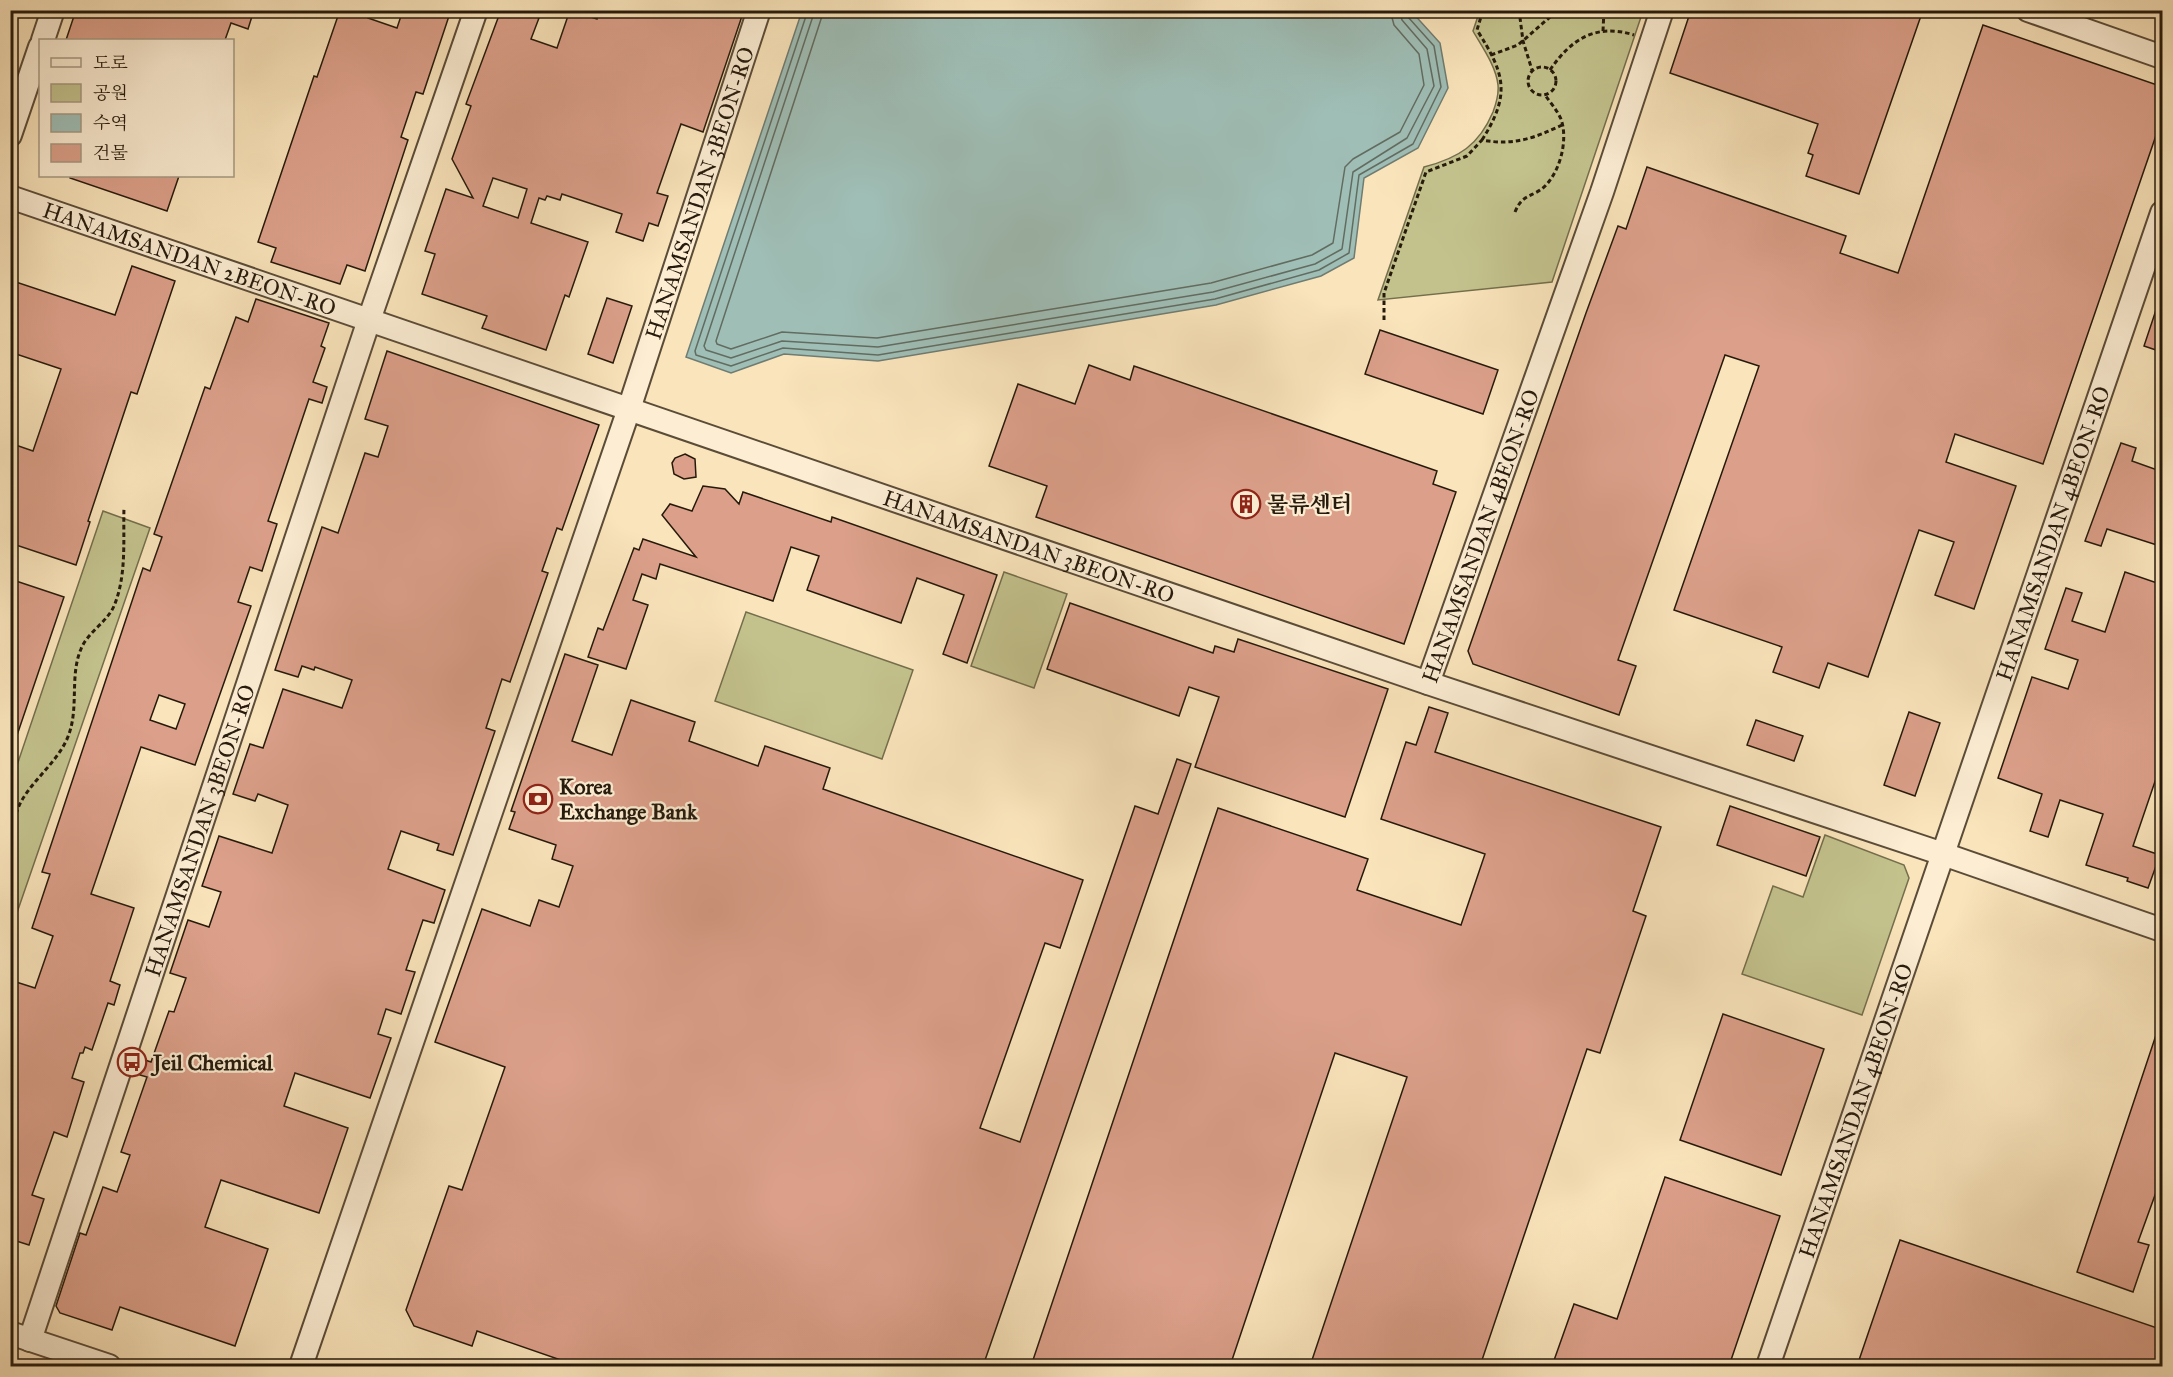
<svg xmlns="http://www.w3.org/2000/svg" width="2173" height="1377" viewBox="0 0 2173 1377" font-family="'IM FELL Great Primer','Noto Serif KR',serif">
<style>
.green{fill:#c3c28d;stroke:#746e4c;stroke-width:1.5}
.water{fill:#9fbeb6;stroke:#6f7c72;stroke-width:1.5}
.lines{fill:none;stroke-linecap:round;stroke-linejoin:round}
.shore{stroke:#626c61;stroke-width:1.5}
.building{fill:#dca08a;stroke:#261a0c;stroke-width:1.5;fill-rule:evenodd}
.minor-casing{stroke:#5b4c38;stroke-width:26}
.path{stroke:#261a0c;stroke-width:3;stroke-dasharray:4.5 3;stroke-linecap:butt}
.minor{stroke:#fcedd3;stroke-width:22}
.labels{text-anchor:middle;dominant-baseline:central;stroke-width:4.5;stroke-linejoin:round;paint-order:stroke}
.street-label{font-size:22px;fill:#261a0c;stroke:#fcedd3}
.poi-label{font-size:22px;font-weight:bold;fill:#261a0c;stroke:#fcedd3;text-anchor:start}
</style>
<rect width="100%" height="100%" fill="#fae4bb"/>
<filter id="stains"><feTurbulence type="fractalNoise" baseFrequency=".00333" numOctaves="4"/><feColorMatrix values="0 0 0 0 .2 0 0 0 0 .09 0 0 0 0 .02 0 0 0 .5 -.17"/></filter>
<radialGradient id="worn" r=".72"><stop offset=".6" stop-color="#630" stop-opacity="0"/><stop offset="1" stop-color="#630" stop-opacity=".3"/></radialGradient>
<g class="green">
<path d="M 1480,10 L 1643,11 L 1552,282 L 1378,300 L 1424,167 C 1459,158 1479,145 1493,112 C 1496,104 1499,95 1498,85 C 1496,66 1482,47 1473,31 Z"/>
<polygon points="103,511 150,528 11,930 11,783"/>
<polygon points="1004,572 1067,594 1034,688 971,666"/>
<polygon points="746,612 913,670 882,759 715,701"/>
<polygon points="1825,835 1904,865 1909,878 1862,1015 1742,974 1773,886 1803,897"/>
</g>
<polygon class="water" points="802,11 1411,11 1440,43 1448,88 1418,148 1364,178 1354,258 1321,276 1216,305 878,361 784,354 731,373 686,357"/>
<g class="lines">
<g class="shore">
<polyline points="808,10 695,351 696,355 731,366 783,348 878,355 1215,299 1319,270 1349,253 1359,175 1413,144 1441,87 1434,46 1408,17 1407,10"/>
<polyline points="815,10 704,346 706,350 731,358 782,341 878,347 1213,292 1315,264 1342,249 1353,172 1407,138 1434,86 1427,49 1402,20 1399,10"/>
<polyline points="824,10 716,341 717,344 731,349 782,332 877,338 1211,283 1312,255 1333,243 1345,167 1353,159 1400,132 1424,85 1419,54 1394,25 1390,10"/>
</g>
</g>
<g class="building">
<polygon points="76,10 254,10 248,29 231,23 225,40 66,40"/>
<polygon points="340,10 371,10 368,18 397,28 403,10 451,10 423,94 416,92 401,137 408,140 365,271 347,265 340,284 271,262 276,248 258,242 314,76 317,77"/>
<path d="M 501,10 L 516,10 L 539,18 L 531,39 L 557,48 L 570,10 L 597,19 L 600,10 L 744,10 L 703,132 L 681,124 L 657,193 L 668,196 L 658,226 L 649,223 L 643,241 L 616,232 L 622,214 L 562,194 L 560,200 L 547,196 L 545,200 L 539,198 L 531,223 L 588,242 L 569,297 L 565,295 L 546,350 L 482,328 L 487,316 L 422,294 L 435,254 L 425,251 L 446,189 L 473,198 L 452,159 L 471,106 L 466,104 ZM 493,178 L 527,189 L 518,218 L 483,206 Z"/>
<polygon points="1691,10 1923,10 1859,194 1806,176 1813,155 1808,153 1818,124 1670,73"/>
<polygon points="1983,25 2163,87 2163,115 2043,464 1955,434 1946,462 2016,486 1974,609 1935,595 1954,542 1919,530 1868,677 1828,663 1819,688 1773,672 1782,647 1674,610 1759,366 1725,355 1618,660 1636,666 1619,715 1473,664 1468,651 1586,313 1618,226 1626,229 1647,167 1846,236 1840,253 1898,273"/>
<polygon points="70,176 179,176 167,211 70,178"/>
<polygon points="132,266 175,281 137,394 131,392 88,521 90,522 76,565 10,543 10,443 33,451 61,369 10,352 10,280 115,315"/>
<polygon points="607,298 632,306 613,363 588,354"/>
<polygon points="2160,298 2163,298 2163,341 2159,351 2144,346"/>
<path d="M 256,299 L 329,323 L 321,346 L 325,348 L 313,382 L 327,387 L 322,403 L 309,399 L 268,521 L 277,524 L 262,571 L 250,567 L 238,602 L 251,606 L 195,765 L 141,747 L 91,894 L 134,908 L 110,981 L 120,985 L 114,1005 L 108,1003 L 92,1050 L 85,1047 L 83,1053 L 80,1053 L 72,1078 L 84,1082 L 67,1137 L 54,1132 L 32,1195 L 44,1199 L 29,1245 L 10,1239 L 10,1046 L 16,1031 L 10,1029 L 10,980 L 35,988 L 53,936 L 32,928 L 50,874 L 42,872 L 143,568 L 150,571 L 162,537 L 154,534 L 205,387 L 210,389 L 236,317 L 248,322 ZM 159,695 L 185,704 L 176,729 L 150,720 Z"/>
<polygon points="1380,330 1498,370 1483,414 1365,374"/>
<polygon points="387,351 599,425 562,530 557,528 542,571 548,573 510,682 502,679 486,728 495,731 453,855 437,850 439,844 401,831 388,869 445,890 434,923 423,920 406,970 415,972 401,1014 386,1009 378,1034 391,1038 370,1098 295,1073 284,1106 348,1128 319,1213 221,1180 205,1227 268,1249 235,1346 120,1307 112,1330 60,1313 56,1306 80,1233 86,1235 103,1187 117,1192 130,1155 121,1152 147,1077 140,1075 145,1060 151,1062 169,1011 174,1012 186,978 170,973 188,920 209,927 221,892 202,886 219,836 272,853 288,805 258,794 255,801 233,794 250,744 263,748 283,689 342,708 352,680 315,667 314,670 302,666 298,677 275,670 322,527 338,533 365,453 378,457 388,426 365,419"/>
<polygon points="1089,365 1130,380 1134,366 1437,471 1433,484 1456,492 1404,644 1036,517 1047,486 989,466 1018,384 1075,404"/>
<polygon points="2121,443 2136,448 2132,461 2163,472 2163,547 2107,529 2101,546 2085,541"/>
<polygon points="685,454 695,459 696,477 684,479 674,474 672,463 675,458"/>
<polygon points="703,486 725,489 739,504 743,492 831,522 832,517 997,575 967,663 943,654 964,595 917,578 901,623 807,590 819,556 791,547 773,601 660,564 656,579 642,574 633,600 648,605 626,669 588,657 598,628 603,630 634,548 639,550 643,539 696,557 662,515 670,504 692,511"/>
<polygon points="2125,572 2163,585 2163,758 2133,846 2160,855 2148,888 2127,881 2128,878 2086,865 2103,814 2060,800 2048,837 2030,831 2042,794 1998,778 2032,677 2068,689 2078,660 2045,649 2066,588 2082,593 2072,621 2105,632"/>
<polygon points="10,579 64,597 13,747 10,746"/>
<polygon points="1070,603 1213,653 1215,646 1234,652 1238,639 1388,689 1345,817 1195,767 1219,697 1189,687 1179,716 1047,669"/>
<polygon points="565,654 598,665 572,741 612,755 631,700 695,722 689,741 758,766 765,746 830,768 823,789 1083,880 1060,948 1045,943 980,1128 1020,1142 1135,806 1158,814 1177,759 1191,764 983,1366 578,1366 477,1331 472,1346 414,1326 406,1310 449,1186 462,1190 505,1067 435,1042 482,909 530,926 539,900 559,907 573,866 552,859 556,845 509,829 515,812 511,811"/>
<polygon points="1429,707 1448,713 1435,752 1661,827 1633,911 1646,916 1600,1053 1587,1049 1480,1366 1310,1366 1407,1077 1335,1053 1230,1366 1031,1366 1218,808 1368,859 1357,890 1461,925 1485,854 1381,819 1406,742 1416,745"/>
<polygon points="1909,712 1940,723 1915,796 1884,785"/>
<polygon points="1756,720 1803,736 1794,761 1747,745"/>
<polygon points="1730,806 1820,837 1806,876 1717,845"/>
<polygon points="1723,1014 1824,1049 1781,1175 1680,1140"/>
<polygon points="2160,1023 2163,1023 2163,1173 2138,1242 2149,1245 2133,1292 2077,1272"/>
<polygon points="1665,1177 1780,1216 1729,1366 1552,1366 1574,1304 1617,1319"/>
<polygon points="1900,1240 2163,1330 2163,1366 1857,1366"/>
</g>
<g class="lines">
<g class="minor-casing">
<g id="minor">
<polyline points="2028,10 2162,57"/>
<polyline points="43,40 53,10"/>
<polyline points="10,135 40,47"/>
<path id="s1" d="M 10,197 L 1428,683 L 1943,854 L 2162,930"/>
<path id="s2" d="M 1428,683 L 1602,192 L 1662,10"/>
<polyline points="10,1333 109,1366"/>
<path id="s3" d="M 30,1340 L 369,320 L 476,10"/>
<path id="s4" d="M 301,1366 L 629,409 L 759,10"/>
<path id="s5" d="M 1768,1366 L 2162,213"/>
</g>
</g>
<g class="path">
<polyline points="1519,10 1523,41 1532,70"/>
<polyline points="1603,31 1604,10"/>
<polyline points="1491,55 1518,45 1558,10"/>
<circle cx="1542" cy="81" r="14"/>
<path d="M 1550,70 C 1571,39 1596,23 1634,35"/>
<path d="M 1482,140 C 1511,94 1505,74 1477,30 L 1483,10"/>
<path d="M 1515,212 C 1523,192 1534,198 1546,185 C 1561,169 1568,139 1561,119 C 1557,110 1550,102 1545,95"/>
<path d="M 1384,320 L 1384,293 L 1426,172 L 1467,156 L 1482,140 C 1513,146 1535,138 1562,125"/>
<path d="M 10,881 C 13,856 9,822 22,800 C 35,778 56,763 67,739 C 80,710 69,677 81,649 C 87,633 107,622 114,606 C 127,575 123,539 124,507"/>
</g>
<use href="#minor" class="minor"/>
</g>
<defs>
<g id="building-ring" transform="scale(1.5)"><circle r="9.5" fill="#fcedd3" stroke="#8f2418" stroke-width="1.5"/><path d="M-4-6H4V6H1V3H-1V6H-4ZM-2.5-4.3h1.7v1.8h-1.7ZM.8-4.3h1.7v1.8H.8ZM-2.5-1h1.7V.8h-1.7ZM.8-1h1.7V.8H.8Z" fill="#8f2418"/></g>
<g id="bank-ring" transform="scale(1.5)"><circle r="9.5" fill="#fcedd3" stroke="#8f2418" stroke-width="1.5"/><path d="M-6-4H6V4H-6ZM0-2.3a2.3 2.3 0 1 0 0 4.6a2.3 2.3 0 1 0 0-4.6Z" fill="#8f2418"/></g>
<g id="bus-ring" transform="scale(1.5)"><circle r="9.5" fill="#fcedd3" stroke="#8f2418" stroke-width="1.5"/><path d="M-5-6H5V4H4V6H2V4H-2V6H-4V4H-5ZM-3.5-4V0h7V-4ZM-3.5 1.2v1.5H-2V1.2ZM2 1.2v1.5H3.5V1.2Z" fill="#8f2418"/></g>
</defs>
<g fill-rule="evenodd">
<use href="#building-ring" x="1246" y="504"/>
<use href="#bank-ring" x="538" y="799"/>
<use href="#bus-ring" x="132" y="1062"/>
</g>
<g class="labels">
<g class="street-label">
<text stroke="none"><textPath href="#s4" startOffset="1239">HANAMSANDAN 3BEON-RO</textPath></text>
<text stroke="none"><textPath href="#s1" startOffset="190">HANAMSANDAN 2BEON-RO</textPath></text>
<text stroke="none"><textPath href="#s2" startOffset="156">HANAMSANDAN 4BEON-RO</textPath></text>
<text stroke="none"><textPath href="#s5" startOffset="880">HANAMSANDAN 4BEON-RO</textPath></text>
<text stroke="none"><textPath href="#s1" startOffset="1077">HANAMSANDAN 3BEON-RO</textPath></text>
<text stroke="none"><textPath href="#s3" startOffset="537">HANAMSANDAN 3BEON-RO</textPath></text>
<text stroke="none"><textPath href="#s5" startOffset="270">HANAMSANDAN 4BEON-RO</textPath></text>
</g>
<g class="poi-label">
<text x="1267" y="504">물류센터</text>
<text x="559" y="786">Korea<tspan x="559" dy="25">Exchange Bank</tspan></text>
<text x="153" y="1062">Jeil Chemical</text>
</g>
</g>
<rect width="2173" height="1377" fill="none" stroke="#fae4bb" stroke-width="36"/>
<rect x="12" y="12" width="2149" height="1353" fill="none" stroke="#261a0c" stroke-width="3"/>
<rect x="18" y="18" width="2137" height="1341" fill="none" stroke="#261a0c" stroke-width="1.5"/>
<rect x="39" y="39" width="195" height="138" fill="#fcedd3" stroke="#a69983" stroke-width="1.5"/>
<rect x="51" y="58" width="30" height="9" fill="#fcedd3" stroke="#a69983" stroke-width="1.5"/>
<text x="93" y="69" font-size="18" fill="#261a0c">도로</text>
<rect x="51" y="84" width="30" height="18" fill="#c3c28d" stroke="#a69983" stroke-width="1.5"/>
<text x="93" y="99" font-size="18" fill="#261a0c">공원</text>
<rect x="51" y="114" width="30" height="18" fill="#9fbeb6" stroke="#a69983" stroke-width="1.5"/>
<text x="93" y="129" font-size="18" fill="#261a0c">수역</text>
<rect x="51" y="144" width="30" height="18" fill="#dca08a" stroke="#a69983" stroke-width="1.5"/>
<text x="93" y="159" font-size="18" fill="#261a0c">건물</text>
<rect width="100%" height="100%" filter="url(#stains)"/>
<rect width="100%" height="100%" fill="url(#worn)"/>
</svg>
